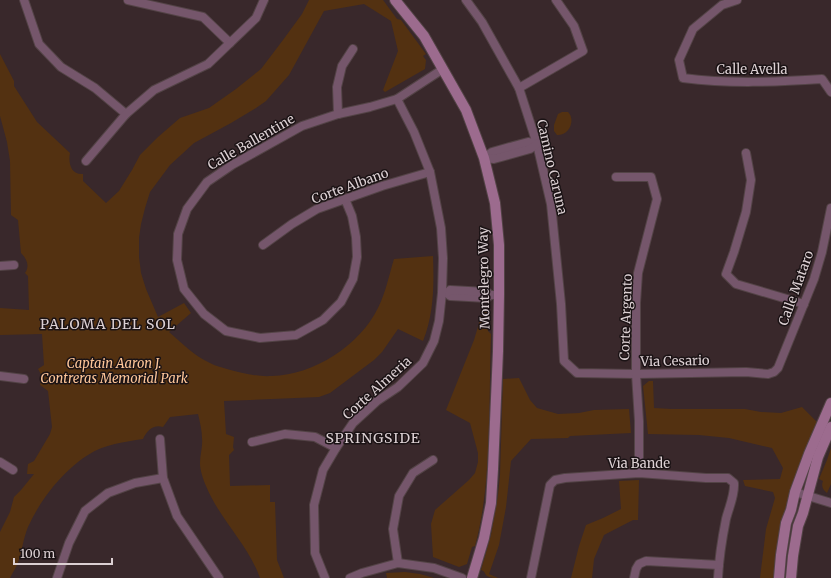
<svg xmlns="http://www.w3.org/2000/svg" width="831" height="578" viewBox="0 0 831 578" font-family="Merriweather,serif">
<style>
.green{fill:#533111}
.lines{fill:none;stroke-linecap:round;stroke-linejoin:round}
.street-casing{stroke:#534346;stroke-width:10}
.secondary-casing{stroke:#534346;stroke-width:12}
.street{stroke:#75566b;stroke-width:8}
.secondary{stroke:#9c6b8e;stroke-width:10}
.labels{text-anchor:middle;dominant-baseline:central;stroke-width:3;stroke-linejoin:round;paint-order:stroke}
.street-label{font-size:13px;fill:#dcd0d3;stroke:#1b1315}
.park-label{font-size:13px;font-style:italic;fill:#fec699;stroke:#1b1315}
.neighbourhood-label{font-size:14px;letter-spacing:1px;fill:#dcd0d3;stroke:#1b1315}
</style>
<rect width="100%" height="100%" fill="#39282b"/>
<g class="green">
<path d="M 309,0 L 383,0 L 397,19 L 401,20 L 426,54 L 423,56 L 426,60 L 425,69 L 385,92 L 383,90 L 398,51 L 391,21 L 364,4 L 324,11 L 289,75 L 266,101 L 256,108 L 231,123 L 194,143 L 170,165 L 150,192 L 145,208 L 141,224 L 139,238 L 139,257 L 141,273 L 146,289 L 158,317 L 184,303 L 191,313 L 169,332 C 182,343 194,356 210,363 C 215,366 222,367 227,369 C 242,373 257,377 272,376 C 314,375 360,345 378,308 C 386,292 389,275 394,259 L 433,256 C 434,285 434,314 423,341 L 398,329 L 382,352 L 374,360 L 330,393 L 319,397 L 224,401 L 226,434 L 234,437 L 233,447 L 234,450 L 229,455 L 230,486 L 270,485 L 270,502 L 275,502 L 277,560 L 284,578 L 260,578 C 248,544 220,520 206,486 C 203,479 200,470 200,463 C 200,455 203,446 202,438 C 202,431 200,422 198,414 L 170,417 L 163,427 C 154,424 147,430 143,439 C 125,442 104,444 88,455 C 84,457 81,460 78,462 C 56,480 40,501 28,527 C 23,539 22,552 17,565 C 15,569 12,574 10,578 L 0,578 L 0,532 L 10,512 L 14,497 L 21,490 L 34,474 L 27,474 L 28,464 L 34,461 L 50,434 L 52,427 L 48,391 L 40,385 C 42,379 42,375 38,369 L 44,365 L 42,334 L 0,335 L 0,308 L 29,310 L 28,276 L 25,273 C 30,266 27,259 21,253 L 18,220 L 11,215 L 10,161 L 7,142 L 0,116 L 0,54 L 14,81 L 14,86 L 37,122 L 70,153 C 68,163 71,175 83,174 L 83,181 L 106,203 L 119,191 L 132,170 L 140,155 L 158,137 L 180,118 L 209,108 L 236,89 L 261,69 L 283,40 L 302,14 Z"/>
<path d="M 562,112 L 568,112 C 576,120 569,136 557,135 L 554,131 L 554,125 L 558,114 Z"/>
<path d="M 483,305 L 489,310 L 488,331 L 491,334 C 490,363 490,393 489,422 C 488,464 486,505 475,546 L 472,547 L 467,564 L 459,567 L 433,557 L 431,524 L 435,510 L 469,480 L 475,473 L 478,462 L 478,453 L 470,423 L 446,410 L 474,340 L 483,310 Z"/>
<path d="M 519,378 L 530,400 L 537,408 L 558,414 L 579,413 L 594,410 L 629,409 L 631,433 L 570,436 L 568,438 L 531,439 L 511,461 L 506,507 L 499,545 L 489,574 L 498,578 C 495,578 490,578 487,576 C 484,573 485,571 481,570 L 491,535 L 498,495 L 500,475 L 503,379 Z"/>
<polygon points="649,381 653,381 654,408 671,409 745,409 761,412 781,413 802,407 817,422 797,472 786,507 774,578 760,578 766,529 775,498 773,492 745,486 743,480 780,479 783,468 772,448 729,438 699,435 648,434 643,386"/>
<path d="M 831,448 L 831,484 L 827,493 C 823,490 821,486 823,481 L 819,479 L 827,460 Z"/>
<polygon points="639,480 638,520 633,520 604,535 594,559 592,578 571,578 579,546 586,525 603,518 621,509 619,481"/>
<polygon points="405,572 420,574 434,578 387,578 386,573"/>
</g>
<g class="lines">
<g class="street-casing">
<g id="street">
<polyline points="24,0 39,44 61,67 95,88 126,114"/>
<polyline points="128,0 203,17 230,43"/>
<polyline points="466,0 482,22 519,88 537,144 551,204 561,304 564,361 577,373 636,374 746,372 768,374 774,372 778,368 814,279 822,252 831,208"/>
<path d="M 737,0 L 722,5 L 693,29 L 679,60 L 683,78 C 729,84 776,82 822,79 L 831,92"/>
<polyline points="519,88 583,51 574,26 556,0"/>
<polyline points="338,114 337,87 342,66 353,49"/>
<polyline points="746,153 751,180 746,212 734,252 726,274 736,284 804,304"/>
<polyline points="484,158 492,152 528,142 537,144"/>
<polyline points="484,158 494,159 530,149 537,144"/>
<polyline points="86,161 126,114 154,90 208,64 256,18 264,0"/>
<polyline points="616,177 651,177 657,199 638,273 636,303 636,374 639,421 639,473"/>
<polyline points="345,199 352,216 356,237 357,257 353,279 341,302 323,320 296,335 260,338 226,331 204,314 184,289 177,260 178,234 187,209 207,182 232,165 302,126 338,114 370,107 397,99 443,69"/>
<polyline points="263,245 292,224 317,209 382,186 430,172"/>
<polyline points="0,266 14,265"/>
<polyline points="442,293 447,293 450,296 487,298 490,295"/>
<polyline points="447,293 450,290 487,292 490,295 499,295"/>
<polyline points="0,376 24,379"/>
<polyline points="160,439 163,478 177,516 219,578"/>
<polyline points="252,442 285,434 315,437 336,448"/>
<polyline points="0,462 13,470"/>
<polyline points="795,492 831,503"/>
<polyline points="398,563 393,529 399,496 413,473 433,460"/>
<polyline points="57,578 69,543 85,511 108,493 135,483 163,478"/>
<polyline points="325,578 315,553 314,505 323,470 336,448 353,423 377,401 398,387 423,363 434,341 439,321 442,293 443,258 441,228 430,172 414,132 397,99"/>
<polyline points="350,578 362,573 398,563 434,568 462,578"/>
<path d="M 531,578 L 550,485 L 555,480 L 565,478 L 639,473 L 706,478 L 728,478 L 734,483 C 735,495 729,507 726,519 C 722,539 719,558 718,578"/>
<polyline points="634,578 636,569 639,564 646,561 719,565"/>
</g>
</g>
<g class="secondary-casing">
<g id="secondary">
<polyline points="395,0 424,36 466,110 484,158 495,203 499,245 499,295 498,351 493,469 491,503 484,538 472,578"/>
<polyline points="779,578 781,555 786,523 791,510 795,492 809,454 831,403"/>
<polyline points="791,578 793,556 798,526 803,513 818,457 831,427"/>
</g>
</g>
<use href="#street" class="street"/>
<use href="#secondary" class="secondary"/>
</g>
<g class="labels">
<g class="street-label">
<text x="752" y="69">Calle Avella</text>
<text transform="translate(251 142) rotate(-30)">Calle Ballentine</text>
<text transform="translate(552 167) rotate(77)">Camino Caruna</text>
<text transform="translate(350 186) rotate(-20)">Corte Albano</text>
<text transform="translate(484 278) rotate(-91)">Montelegro Way</text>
<text transform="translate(796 288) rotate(-70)">Calle Mataro</text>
<text transform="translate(626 317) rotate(-88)">Corte Argento</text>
<text transform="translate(675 361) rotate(-1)">Via Cesario</text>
<text transform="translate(377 388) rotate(-42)">Corte Almeria</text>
<text x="639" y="463">Via Bande</text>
</g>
<g class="park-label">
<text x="114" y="363">Captain Aaron J.<tspan x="114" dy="15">Contreras Memorial Park</tspan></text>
</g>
<g class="neighbourhood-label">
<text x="108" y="324">PALOMA DEL SOL</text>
<text x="373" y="438">SPRINGSIDE</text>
</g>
</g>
<path d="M14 558v6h98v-6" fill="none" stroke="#dcd0d3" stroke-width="2"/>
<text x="20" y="558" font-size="12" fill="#dcd0d3" stroke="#1b1315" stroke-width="3" paint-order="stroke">100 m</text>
</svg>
